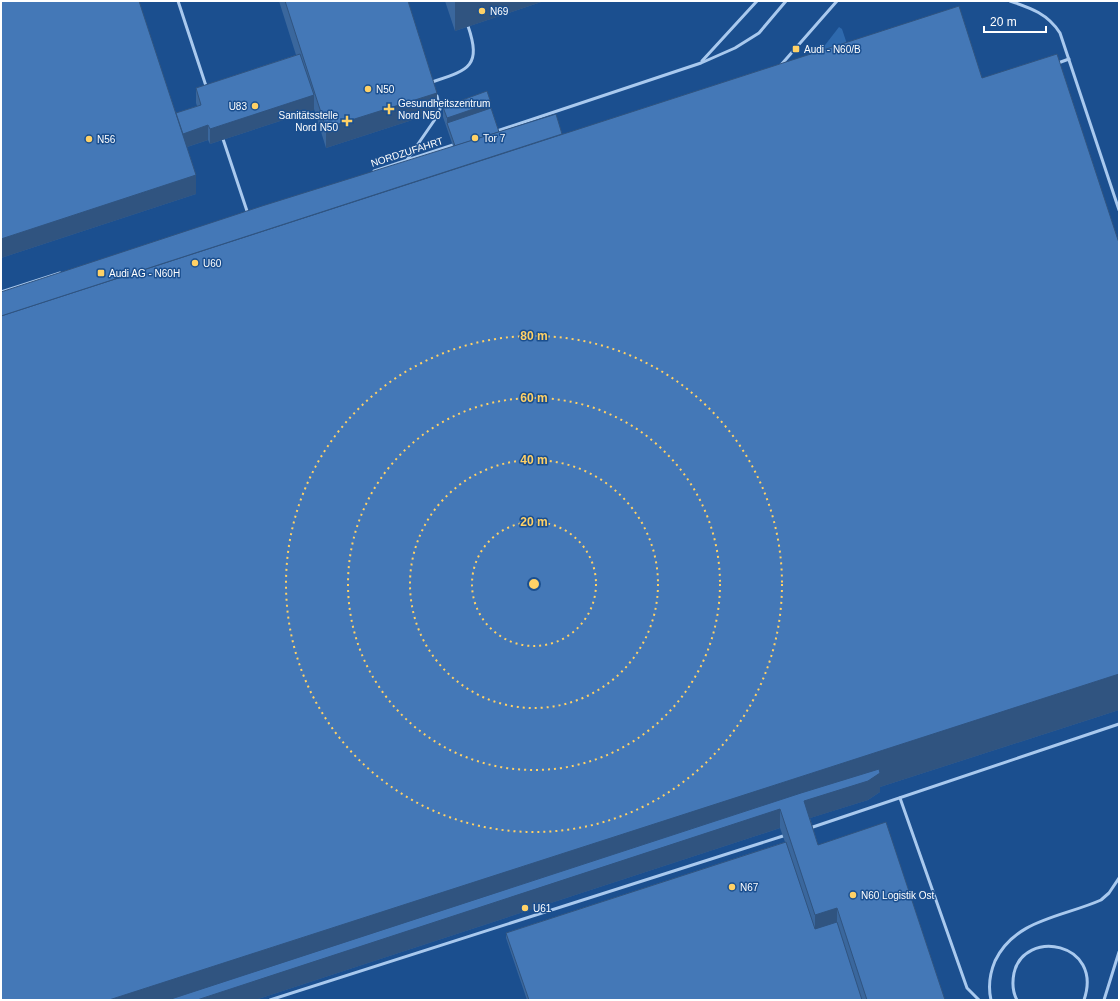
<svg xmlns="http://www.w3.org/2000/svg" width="1120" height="1001" viewBox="0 0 1120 1001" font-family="Arial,sans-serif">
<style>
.green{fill:#2e69ad}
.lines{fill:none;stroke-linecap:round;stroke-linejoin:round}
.service{stroke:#a9c9ee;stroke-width:3}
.wall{fill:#3a679d}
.shaded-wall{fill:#305480}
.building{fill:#4478b7;stroke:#305480}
.ring{fill:none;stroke:#ffd166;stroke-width:2;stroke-dasharray:2 4}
.poi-dot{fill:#ffd166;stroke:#1b4f8f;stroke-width:1.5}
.labels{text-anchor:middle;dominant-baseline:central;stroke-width:3;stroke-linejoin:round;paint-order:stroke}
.poi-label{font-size:10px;fill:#fff;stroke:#1b4f8f;text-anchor:start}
.street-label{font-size:10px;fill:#fff;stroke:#1b4f8f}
.centre{fill:#ffd166;stroke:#1b4f8f;stroke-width:2}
.ring-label{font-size:12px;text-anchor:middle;font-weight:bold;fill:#ffd166;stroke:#1b4f8f;stroke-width:3;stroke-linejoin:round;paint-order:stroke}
</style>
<rect width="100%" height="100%" fill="#1b4f8f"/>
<polygon class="green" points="839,27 842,29 852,59 824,52 822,49"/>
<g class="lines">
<g class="service">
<polyline points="178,1 207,89"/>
<path d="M 1010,1 C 1031,8 1048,14 1060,33 L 1119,210"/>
<polyline points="702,61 757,1"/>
<polyline points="1058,63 1069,59"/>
<polyline points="780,66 837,1"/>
<path d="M 432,82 C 468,70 482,67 468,26"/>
<polyline points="497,131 701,63 735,48 759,33 786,1"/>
<polyline points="222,136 248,214"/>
<polyline points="407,160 438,115 440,109 437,96"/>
<polyline points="374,171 453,145"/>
<polyline points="1,292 60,273"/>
<polyline points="900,798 967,988 979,1000"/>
<polyline points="810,828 1119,724"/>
<polyline points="270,1000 783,836"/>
<path d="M 991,1000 C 988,987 990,973 995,961 C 1015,919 1063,917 1101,900 L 1109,893 L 1119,878"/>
<path d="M 1017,1000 C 1012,991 1012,983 1014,973 C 1024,928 1104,942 1084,1000"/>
<polyline points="1104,1000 1119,952"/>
</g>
</g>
<g class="wall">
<polygon points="1,1 176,113 197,106 196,103 196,88 296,55 279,1 408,1 437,112 326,148 314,109 314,110 210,144 208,140 187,147 196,194 1,258"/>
<polygon points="445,1 544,1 455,31"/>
<polygon points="982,78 1119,243 1119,710 880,787 880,792 868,800 810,818 818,845 945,1000 527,1000 506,938 506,933 785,842 780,828 255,1000 1,1000 453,146 443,117 443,107 491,103 491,108 499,132 562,134"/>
</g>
<g class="shaded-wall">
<polygon points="455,1 544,1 455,31"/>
<polygon points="437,93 437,112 326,148 326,128"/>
<polygon points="314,95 314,110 210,144 210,129"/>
<polygon points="491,103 491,113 447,123 447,128 447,118"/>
<polygon points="208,125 208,140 181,149 181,134"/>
<polygon points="196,175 196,194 1,258 1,239"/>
<polygon points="1119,674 1119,710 880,787 880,792 868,800 804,820 780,809 780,828 255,1000 109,1000"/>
<polygon points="837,908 837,927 815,934 815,915"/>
</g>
<g class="building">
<polygon points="1,1 139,1 196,175 1,239"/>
<polygon points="285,1 408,1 437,93 326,128"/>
<polygon points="959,6 982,78 1057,54 1119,243 1119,674 109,1000 1,1000 1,316"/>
<polygon points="300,54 314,95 210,129 208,125 183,134 176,113 201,105 196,88"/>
<polygon points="487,91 491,103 447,118 443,107"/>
<polygon points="491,108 499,132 455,146 447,123"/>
<polygon points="556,114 562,134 1,316 1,292 262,206"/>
<polygon points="879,769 880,773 868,781 804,801 818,845 886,822 945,1000 867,1000 837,908 815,915 780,809 197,1000 168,1000 801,793"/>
<polygon points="786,842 815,929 837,922 862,1000 529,1000 506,933"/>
</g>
<g class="ring">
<circle cx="534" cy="584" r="62"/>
<circle cx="534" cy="584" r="124"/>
<circle cx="534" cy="584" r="186"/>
<circle cx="534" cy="584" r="248"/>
</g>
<g class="poi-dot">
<circle cx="482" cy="11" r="4"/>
<rect x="792" y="45" width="8" height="8" rx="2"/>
<circle cx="368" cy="89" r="4"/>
<circle cx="255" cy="106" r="4"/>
<path d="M387 103h4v4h4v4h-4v4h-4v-4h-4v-4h4z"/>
<path d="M345 115h4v4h4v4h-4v4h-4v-4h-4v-4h4z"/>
<circle cx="475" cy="138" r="4"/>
<circle cx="89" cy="139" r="4"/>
<circle cx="195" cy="263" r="4"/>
<rect x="97" y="269" width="8" height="8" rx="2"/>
<circle cx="732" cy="887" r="4"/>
<circle cx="853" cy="895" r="4"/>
<circle cx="525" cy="908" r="4"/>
</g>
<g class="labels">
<g class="poi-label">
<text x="490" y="11">N69</text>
<text x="804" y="49">Audi - N60/B</text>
<text x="376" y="89">N50</text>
<text x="398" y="103">Gesundheitszentrum<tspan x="398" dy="12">Nord N50</tspan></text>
<text x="247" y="106" text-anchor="end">U83</text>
<text x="338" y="115" text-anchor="end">Sanitätsstelle<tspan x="338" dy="12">Nord N50</tspan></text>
<text x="483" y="138">Tor 7</text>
<text x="97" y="139">N56</text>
<text x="203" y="263">U60</text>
<text x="109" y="273">Audi AG - N60H</text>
<text x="740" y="887">N67</text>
<text x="861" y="895">N60 Logistik Ost</text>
<text x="533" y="908">U61</text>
</g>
<g class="street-label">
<text transform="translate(407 152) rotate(-18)">NORDZUFAHRT</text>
</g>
</g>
<circle cx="534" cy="584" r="6" class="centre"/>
<g class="ring-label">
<text x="534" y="340">80 m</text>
<text x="534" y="402">60 m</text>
<text x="534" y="464">40 m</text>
<text x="534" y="526">20 m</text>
</g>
<rect width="1120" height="1001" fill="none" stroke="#ffffff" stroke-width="4"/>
<path d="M984 26v6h62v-6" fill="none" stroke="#ffffff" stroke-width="2"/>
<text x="990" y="26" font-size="12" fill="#ffffff" stroke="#1b4f8f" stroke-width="3" paint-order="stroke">20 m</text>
</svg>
